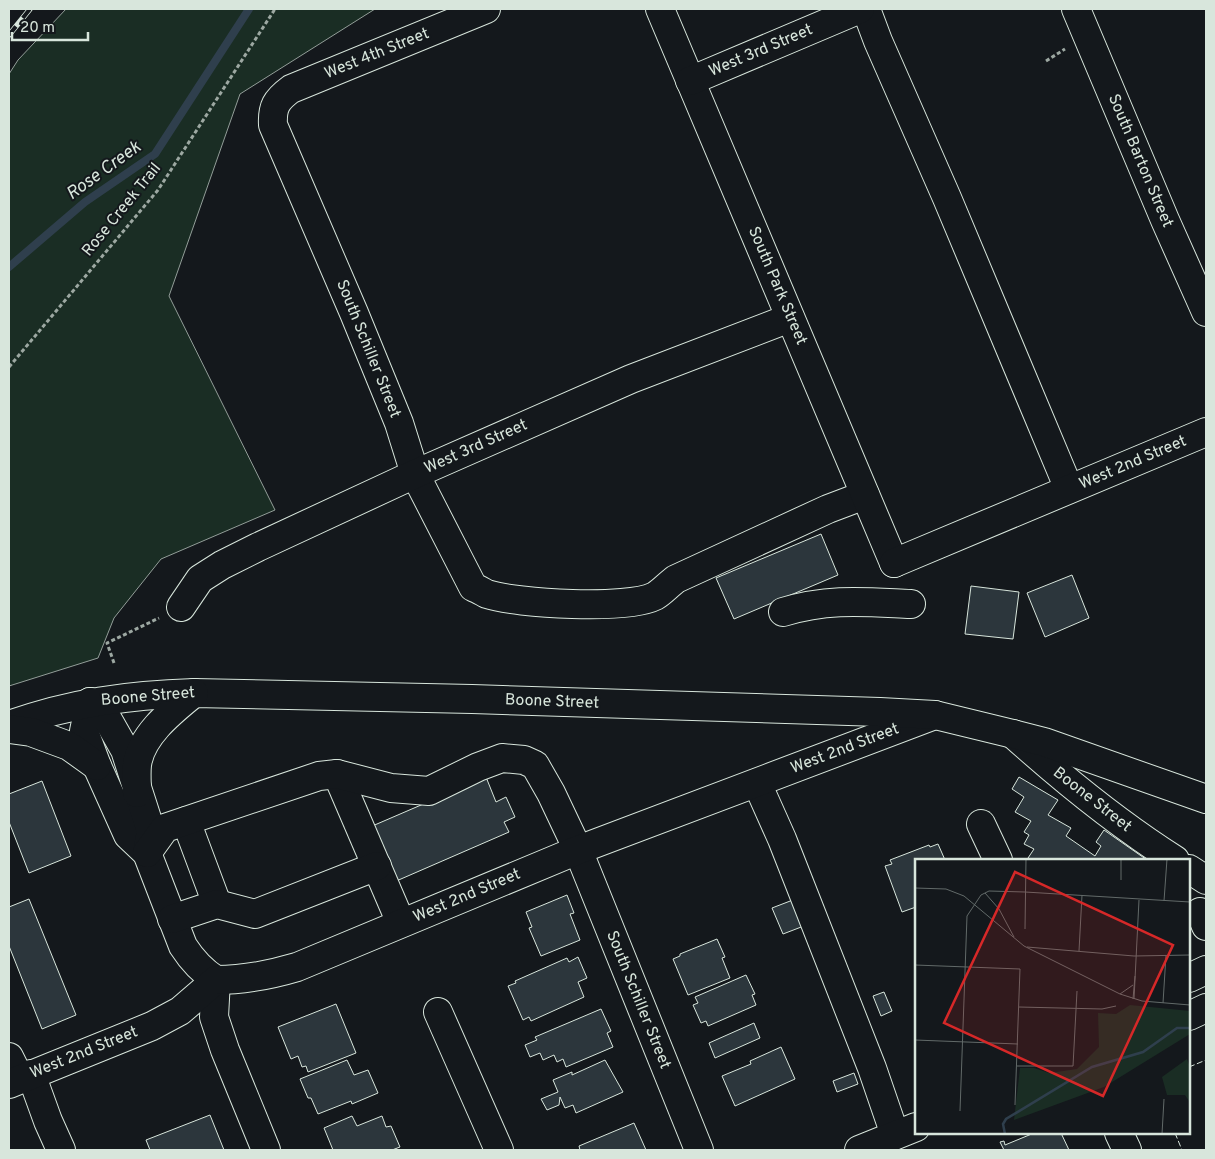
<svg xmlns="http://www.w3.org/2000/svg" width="1215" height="1159" viewBox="0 0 1215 1159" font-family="Overpass,sans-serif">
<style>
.green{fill:#1a2d24;stroke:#939e99}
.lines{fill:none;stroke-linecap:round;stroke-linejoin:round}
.stream{stroke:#2f3f4d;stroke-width:8}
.building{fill:#2c363c;stroke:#d8e6dc}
.minor-casing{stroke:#d8e6dc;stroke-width:30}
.major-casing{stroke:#d8e6dc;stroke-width:30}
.path{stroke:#9da8a2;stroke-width:3;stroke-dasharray:4 2.5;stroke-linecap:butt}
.minor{stroke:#14181c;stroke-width:28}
.major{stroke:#14181c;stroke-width:28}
.rail-casing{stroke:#d8e6dc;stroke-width:5.5}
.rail{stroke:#14181c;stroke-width:4;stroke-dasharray:11;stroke-linecap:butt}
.fence{stroke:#d8e6dc;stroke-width:1;stroke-dasharray:6 2.5;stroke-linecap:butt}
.labels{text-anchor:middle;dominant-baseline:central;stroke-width:4;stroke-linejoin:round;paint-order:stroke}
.street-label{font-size:16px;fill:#d8e6dc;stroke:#14181c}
.water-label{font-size:18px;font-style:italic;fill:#d8e6dc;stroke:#14181c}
.inset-river{fill:none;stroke:#2f3f4d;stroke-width:2.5}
.inset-road{fill:none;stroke:#626a69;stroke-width:1}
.view{fill:#d62828;fill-opacity:0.15;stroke:#d62828;stroke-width:2.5}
.inset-edge{fill:none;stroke:#d8e6dc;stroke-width:2.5}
</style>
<rect width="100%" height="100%" fill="#14181c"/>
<polygon class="green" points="66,9 375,9 240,94 169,296 275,510 161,559 114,618 98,658 9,686 9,74 18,60"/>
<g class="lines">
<polyline class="stream" points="9,267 85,202 155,154 249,9"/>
</g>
<g class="building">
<polygon points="821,534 838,575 734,619 716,578"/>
<polygon points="1072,575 1089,618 1045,637 1027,593"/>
<polygon points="971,586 1019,592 1013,639 965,634"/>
<polygon points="486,777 496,802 506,797 515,817 504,822 509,832 394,882 370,827"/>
<polygon points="1019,777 1058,800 1048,815 1071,828 1066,836 1095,856 1101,846 1096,842 1104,830 1147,860 1032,860 1028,858 1034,849 1024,844 1029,835 1024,832 1031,821 1015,812 1024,797 1012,789"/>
<polygon points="42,781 71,856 29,873 9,822 9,794"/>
<polygon points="938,844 945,860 916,860 916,907 902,912 885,866 892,864 890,860 929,845 930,847"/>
<polygon points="567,895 574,913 570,914 580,940 541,956 529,928 532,927 526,912"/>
<polygon points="798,898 809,924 783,934 772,908"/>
<polygon points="29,899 76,1015 42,1029 9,946 9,907"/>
<polygon points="717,939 725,957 722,958 730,978 688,995 673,959 680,956 680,954"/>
<polygon points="578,957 587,978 578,982 584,997 531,1021 529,1017 523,1020 508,986 516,983 515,981 567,958 569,962"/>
<polygon points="746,975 755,994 752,995 756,1005 708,1026 706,1021 701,1023 693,1005 698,1003 695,997"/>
<polygon points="884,992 892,1011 881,1016 873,996"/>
<polygon points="336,1004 356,1053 308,1072 306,1066 302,1067 298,1056 291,1059 278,1027"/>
<polygon points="601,1009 611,1031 607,1033 613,1047 566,1067 563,1059 557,1062 554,1055 543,1060 540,1053 530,1057 525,1045 537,1040 535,1037"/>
<polygon points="754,1023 760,1038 715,1058 709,1043"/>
<polygon points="781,1047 795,1079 735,1106 722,1076 751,1064 750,1061"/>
<polygon points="347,1060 354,1075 368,1070 378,1093 352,1104 351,1101 318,1114 311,1098 308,1098 300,1079"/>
<polygon points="605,1060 623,1092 576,1113 573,1105 565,1108 560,1097 559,1105 547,1110 541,1099 558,1092 553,1080 572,1072 572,1075"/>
<polygon points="854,1073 858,1084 837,1092 833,1081"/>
<polygon points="210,1115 224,1150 150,1150 146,1140"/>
<polygon points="352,1116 357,1126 382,1116 386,1127 391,1126 400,1147 392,1150 333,1150 324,1128"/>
<polygon points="634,1123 646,1150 580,1150 579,1146"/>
<polygon points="1034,1133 1061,1133 1069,1150 1004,1150 1000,1142 1004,1141 1005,1145"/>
</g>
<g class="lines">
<g class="minor-casing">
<g id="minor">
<path d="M 486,9 L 291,89 C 276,100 272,107 273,125 L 354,313 L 399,423 L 415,474 L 473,587 C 478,589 483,592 487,594 C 517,604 628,610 655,596 C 662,592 669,584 676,579 L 828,509 L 865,495"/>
<polyline points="660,9 894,563"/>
<polyline points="866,9 878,41 947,198 1069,489"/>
<polyline points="1076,9 1165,220 1206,312"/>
<polyline points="690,81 860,9"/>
<polyline points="894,563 1206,432"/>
<polyline points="181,607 200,579 222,565 258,547 415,474 631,379 790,318"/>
<path d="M 783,612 C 829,598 865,602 911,604"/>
<path d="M 90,702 L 84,731 L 97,766 L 128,835 L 147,853 L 183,946 C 192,960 202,971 216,980 L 214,1017 L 225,1050 L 266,1150"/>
<polyline points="90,702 108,720 125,750 151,831 147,853"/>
<path d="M 1013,734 C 1064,780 1117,823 1175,860"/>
<polyline points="337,774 401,923"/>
<polyline points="757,783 782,839 872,1068 895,1135"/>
<polyline points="186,821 217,904"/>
<polyline points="981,824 998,860"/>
<polyline points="147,853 165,828 319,776 337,774 391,788 429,791 478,767 502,758 524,760 535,765 551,793 578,850 699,1150"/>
<polyline points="1189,869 1206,880"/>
<polyline points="1200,912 1206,926"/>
<polyline points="172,919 217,904 255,914 377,866"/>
<polyline points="1189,978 1206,970"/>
<polyline points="438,1012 499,1150"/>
<polyline points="1189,1016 1206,1008"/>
<polyline points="9,1057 20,1079"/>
<polyline points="31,1074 48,1121 61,1150"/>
<path d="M 9,1084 L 152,1026 L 180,1011 L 216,980 C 244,980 270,975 297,967 L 578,850 L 935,715"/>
<polyline points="1119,1133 1127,1150"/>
<polyline points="859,1150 916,1127"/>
</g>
</g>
<g class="major-casing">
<g id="major">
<path d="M 9,725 C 71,703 128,695 194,693 L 472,699 L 880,712 L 935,715 L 1013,734 L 1044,742 L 1206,799"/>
<polyline points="9,729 31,732 69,746 97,766"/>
<path d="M 137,793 C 137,784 136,774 137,765 C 141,735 172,711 194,693"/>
</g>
</g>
<g class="path">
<polyline points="1046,61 1065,49"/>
<polyline points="9,367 158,190 275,9"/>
<polyline points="114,663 107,643 159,618"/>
</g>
<use href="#minor" class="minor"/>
<use href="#major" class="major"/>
<g class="rail-casing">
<polyline id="rail" points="9,35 30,9"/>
</g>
<use href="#rail" class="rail"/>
<g class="fence">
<polyline points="1189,1067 1206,1060"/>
<polyline points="1175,1133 1182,1150"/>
</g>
</g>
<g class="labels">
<g class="street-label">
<text transform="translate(761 51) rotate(-23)">West 3rd Street</text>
<text transform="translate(377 54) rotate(-22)">West 4th Street</text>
<text transform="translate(1140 161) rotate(67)">South Barton Street</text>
<text transform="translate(122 210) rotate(-51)">Rose Creek Trail</text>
<text transform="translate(777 286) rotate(67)">South Park Street</text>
<text transform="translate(368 349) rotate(68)">South Schiller Street</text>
<text transform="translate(476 447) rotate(-24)">West 3rd Street</text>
<text transform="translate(1133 463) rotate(-23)">West 2nd Street</text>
<text transform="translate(148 697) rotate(-5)">Boone Street</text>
<text transform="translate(552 702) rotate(2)">Boone Street</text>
<text transform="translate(845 749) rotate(-21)">West 2nd Street</text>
<text transform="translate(1092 800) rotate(38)">Boone Street</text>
<text transform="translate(467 896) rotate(-23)">West 2nd Street</text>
<text transform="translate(638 1000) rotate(68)">South Schiller Street</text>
<text transform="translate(84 1053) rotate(-22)">West 2nd Street</text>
</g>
<g class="water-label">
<text transform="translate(104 171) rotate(-36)">Rose Creek</text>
</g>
</g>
<g transform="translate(915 859)">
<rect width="275" height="275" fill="#14181c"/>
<path d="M 215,146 L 275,152 L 275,175 L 189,228 L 99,261 L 105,209 L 119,209 L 134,214 L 162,210 L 184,188 L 183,154 L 201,155 ZM 272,200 L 275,208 L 275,275 L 274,242 L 270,236 L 252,236 L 247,218 Z" fill="#1a2d24"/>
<path class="inset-river" d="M 90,275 L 88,265 L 91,260 L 177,208 L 228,193 L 262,169 L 275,169"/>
<path class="inset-road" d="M 206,0 L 206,21M 0,29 L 31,30 L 49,37 L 109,87 L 205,135 L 227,142 L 275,146M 70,34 L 84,50 L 99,78M 249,42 L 252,0M 110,70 L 111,0M 112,88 L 219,97 L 275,96M 164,92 L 167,36M 0,106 L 105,110 L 100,246M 205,135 L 218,126M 218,140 L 220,117M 219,140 L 224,41M 248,144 L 251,96M 104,148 L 187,150 L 201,147M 0,181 L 103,185M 102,207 L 158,207 L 162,132M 45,252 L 52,57 L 66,36 L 74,32 L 110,33 L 275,43M 247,275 L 249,240"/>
<path class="view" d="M 100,13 L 258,86 L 188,237 L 29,164 Z"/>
<rect width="275" height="275" class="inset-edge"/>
</g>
<rect width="1215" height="1159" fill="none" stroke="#d8e6dc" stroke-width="20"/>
<path d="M12 32v8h76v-8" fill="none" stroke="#d8e6dc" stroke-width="2.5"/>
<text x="20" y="32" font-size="15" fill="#d8e6dc" stroke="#14181c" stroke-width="4" paint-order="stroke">20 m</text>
</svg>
